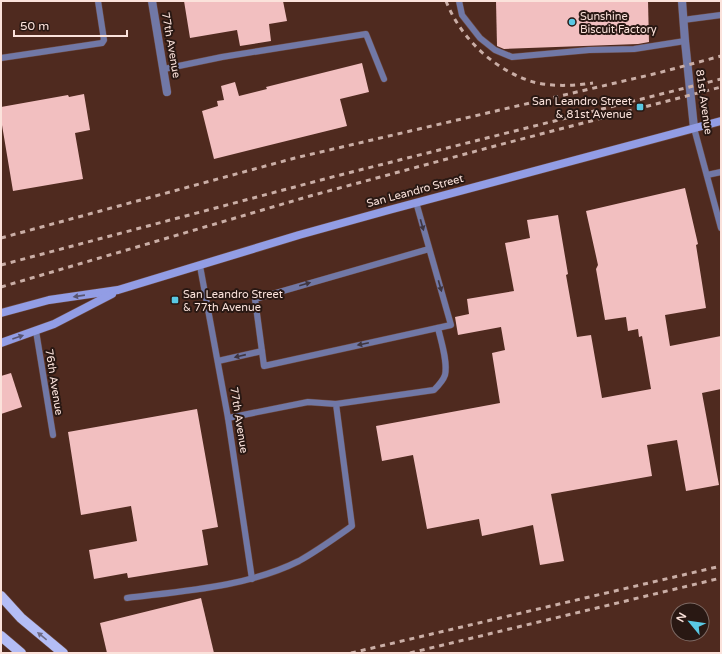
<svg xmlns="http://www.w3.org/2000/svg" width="722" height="654" viewBox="0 0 722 654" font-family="'Varela Round',sans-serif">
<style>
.building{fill:#f2bfc0}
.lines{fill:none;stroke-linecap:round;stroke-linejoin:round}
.lane-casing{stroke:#6b473d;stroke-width:7}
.street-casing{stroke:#6b473d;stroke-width:9}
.secondary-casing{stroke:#6b473d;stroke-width:9}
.primary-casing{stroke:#6b473d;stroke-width:11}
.lane{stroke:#7178a6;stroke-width:6}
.street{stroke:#7178a6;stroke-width:8}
.secondary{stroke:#929de5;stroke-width:8}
.primary{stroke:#b4bdf5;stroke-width:10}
.rail{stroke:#caaea6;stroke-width:3;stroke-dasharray:5 5;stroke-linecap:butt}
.oneway{fill:#3f353f}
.oneway2{fill:#585471}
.oneway3{fill:#6e6a84}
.poi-dot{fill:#59c8e4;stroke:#291813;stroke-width:1.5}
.labels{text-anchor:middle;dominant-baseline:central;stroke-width:4;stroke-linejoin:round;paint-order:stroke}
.poi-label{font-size:11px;fill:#fbe2db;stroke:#291813;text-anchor:start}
.street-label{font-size:11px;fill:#fbe2db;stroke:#291813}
</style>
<rect width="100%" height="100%" fill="#4f2a1f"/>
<g class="building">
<polygon points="184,1 283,1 287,21 269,24 271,41 240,46 237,30 190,38"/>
<polygon points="496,1 648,1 649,42 638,44 504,49 497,46"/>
<polygon points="362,63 369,92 340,99 347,126 214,159 202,111 218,106 217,101 224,100 221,86 235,82 239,96 267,89 266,87"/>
<polygon points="84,94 90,130 75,133 83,179 13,191 1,119 1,107 68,95 69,97"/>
<polygon points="685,188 698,244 696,245 706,308 665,315 670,346 721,336 721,389 702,393 719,485 686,491 677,440 647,445 652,476 551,494 564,561 540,565 533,525 482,536 479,519 427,529 413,455 382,461 376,426 500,403 492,353 505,350 501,327 458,335 455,317 469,314 467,299 514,291 505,243 530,238 527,220 558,215 568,274 566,275 577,337 591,335 602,398 651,389 642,336 639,337 638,329 628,331 626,317 605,320 596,269 598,265 586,211"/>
<polygon points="11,373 22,407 1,414 1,376"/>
<polygon points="197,409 218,527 202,530 208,565 128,578 127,573 94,579 89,550 137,541 131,506 81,515 68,432"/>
<polygon points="201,598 214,653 107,653 100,623"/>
</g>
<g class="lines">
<g class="lane-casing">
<g id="lane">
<polyline points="459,1 462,15 480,38 495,50 512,57 589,50 634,49 685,41"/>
<polyline points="683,20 721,15"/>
<polyline points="1,58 102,43 104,40 98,1"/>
<polyline points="164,69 222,57 366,34 384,79"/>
<polyline points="694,128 721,228"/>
<polyline points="707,175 721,172"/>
<polyline points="416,202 451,325 264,366 255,299 429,249"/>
<polyline points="200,266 228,418 252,579"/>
<polyline points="36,331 53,435"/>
<polyline points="218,361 262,351"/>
<path d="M 336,404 L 434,390 C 438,386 443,381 445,375 C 448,362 441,341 438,328"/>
<path d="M 127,598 C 183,591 247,587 299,561 C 317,551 335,538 352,526 L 336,404 L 308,402 L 228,418"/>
</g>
</g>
<g class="street-casing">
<g id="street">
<polyline points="152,1 167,92"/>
<polyline points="682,1 685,41 694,128"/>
</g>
</g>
<g class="secondary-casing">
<g id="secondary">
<polyline points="1,313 49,300 118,290 299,235 389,210 721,121"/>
<polyline points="1,343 54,324 112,294"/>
</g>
</g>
<g class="primary-casing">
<g id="primary">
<polyline points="1,596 21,618 63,653"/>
<polyline points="1,636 21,653"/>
</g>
</g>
<use href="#lane" class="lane"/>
<use href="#street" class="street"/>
<use href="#secondary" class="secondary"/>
<use href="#primary" class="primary"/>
<g class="rail">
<path d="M 446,1 C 460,37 492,68 530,81 C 549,87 573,86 593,83"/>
<polyline points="1,238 295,158 658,73 721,56"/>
<polyline points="1,265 336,176 721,79"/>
<polyline points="1,287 310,196 495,146 721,87"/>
<polyline points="351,653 721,566"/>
<polyline points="410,653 721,578"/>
</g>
</g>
<defs><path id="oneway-solid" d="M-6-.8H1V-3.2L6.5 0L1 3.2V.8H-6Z"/></defs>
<g class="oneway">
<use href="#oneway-solid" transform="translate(422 225) rotate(74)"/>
<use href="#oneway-solid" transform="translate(305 284) rotate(-16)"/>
<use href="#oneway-solid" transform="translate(440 286) rotate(74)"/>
<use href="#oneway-solid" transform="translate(363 344) rotate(168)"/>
<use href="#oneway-solid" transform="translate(240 356) rotate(167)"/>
</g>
<g class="oneway2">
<use href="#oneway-solid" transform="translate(79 296) rotate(172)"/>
<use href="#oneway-solid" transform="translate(18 337) rotate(-19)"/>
</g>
<use class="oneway3" href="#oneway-solid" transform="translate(42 636) rotate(-141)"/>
<g class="poi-dot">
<circle cx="572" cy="22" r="4"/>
<rect x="636" y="103" width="8" height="8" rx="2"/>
<rect x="171" y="296" width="8" height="8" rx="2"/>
</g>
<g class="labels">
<g class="poi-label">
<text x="580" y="16">Sunshine<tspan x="580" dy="13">Biscuit Factory</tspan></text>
<text x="632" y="101" text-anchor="end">San Leandro Street<tspan x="632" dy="13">&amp; 81st Avenue</tspan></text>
<text x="183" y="294">San Leandro Street<tspan x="183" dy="13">&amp; 77th Avenue</tspan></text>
</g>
<g class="street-label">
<text transform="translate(171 45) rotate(80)">77th Avenue</text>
<text transform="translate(704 102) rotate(82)">81st Avenue</text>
<text transform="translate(415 191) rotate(-15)">San Leandro Street</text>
<text transform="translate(54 382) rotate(81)">76th Avenue</text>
<text transform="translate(239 420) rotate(81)">77th Avenue</text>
</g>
</g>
<rect width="722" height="654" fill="none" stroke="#fbe2db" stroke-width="4"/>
<g transform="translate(690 622) rotate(299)"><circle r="19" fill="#291813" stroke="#7d6963"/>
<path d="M0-3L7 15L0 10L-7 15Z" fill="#59c8e4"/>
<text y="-6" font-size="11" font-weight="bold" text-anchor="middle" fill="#fbe2db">N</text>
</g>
<path d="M14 30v6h113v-6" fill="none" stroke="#fbe2db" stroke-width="2"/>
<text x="20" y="30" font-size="12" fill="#fbe2db" stroke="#291813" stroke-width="3" paint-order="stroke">50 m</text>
</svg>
